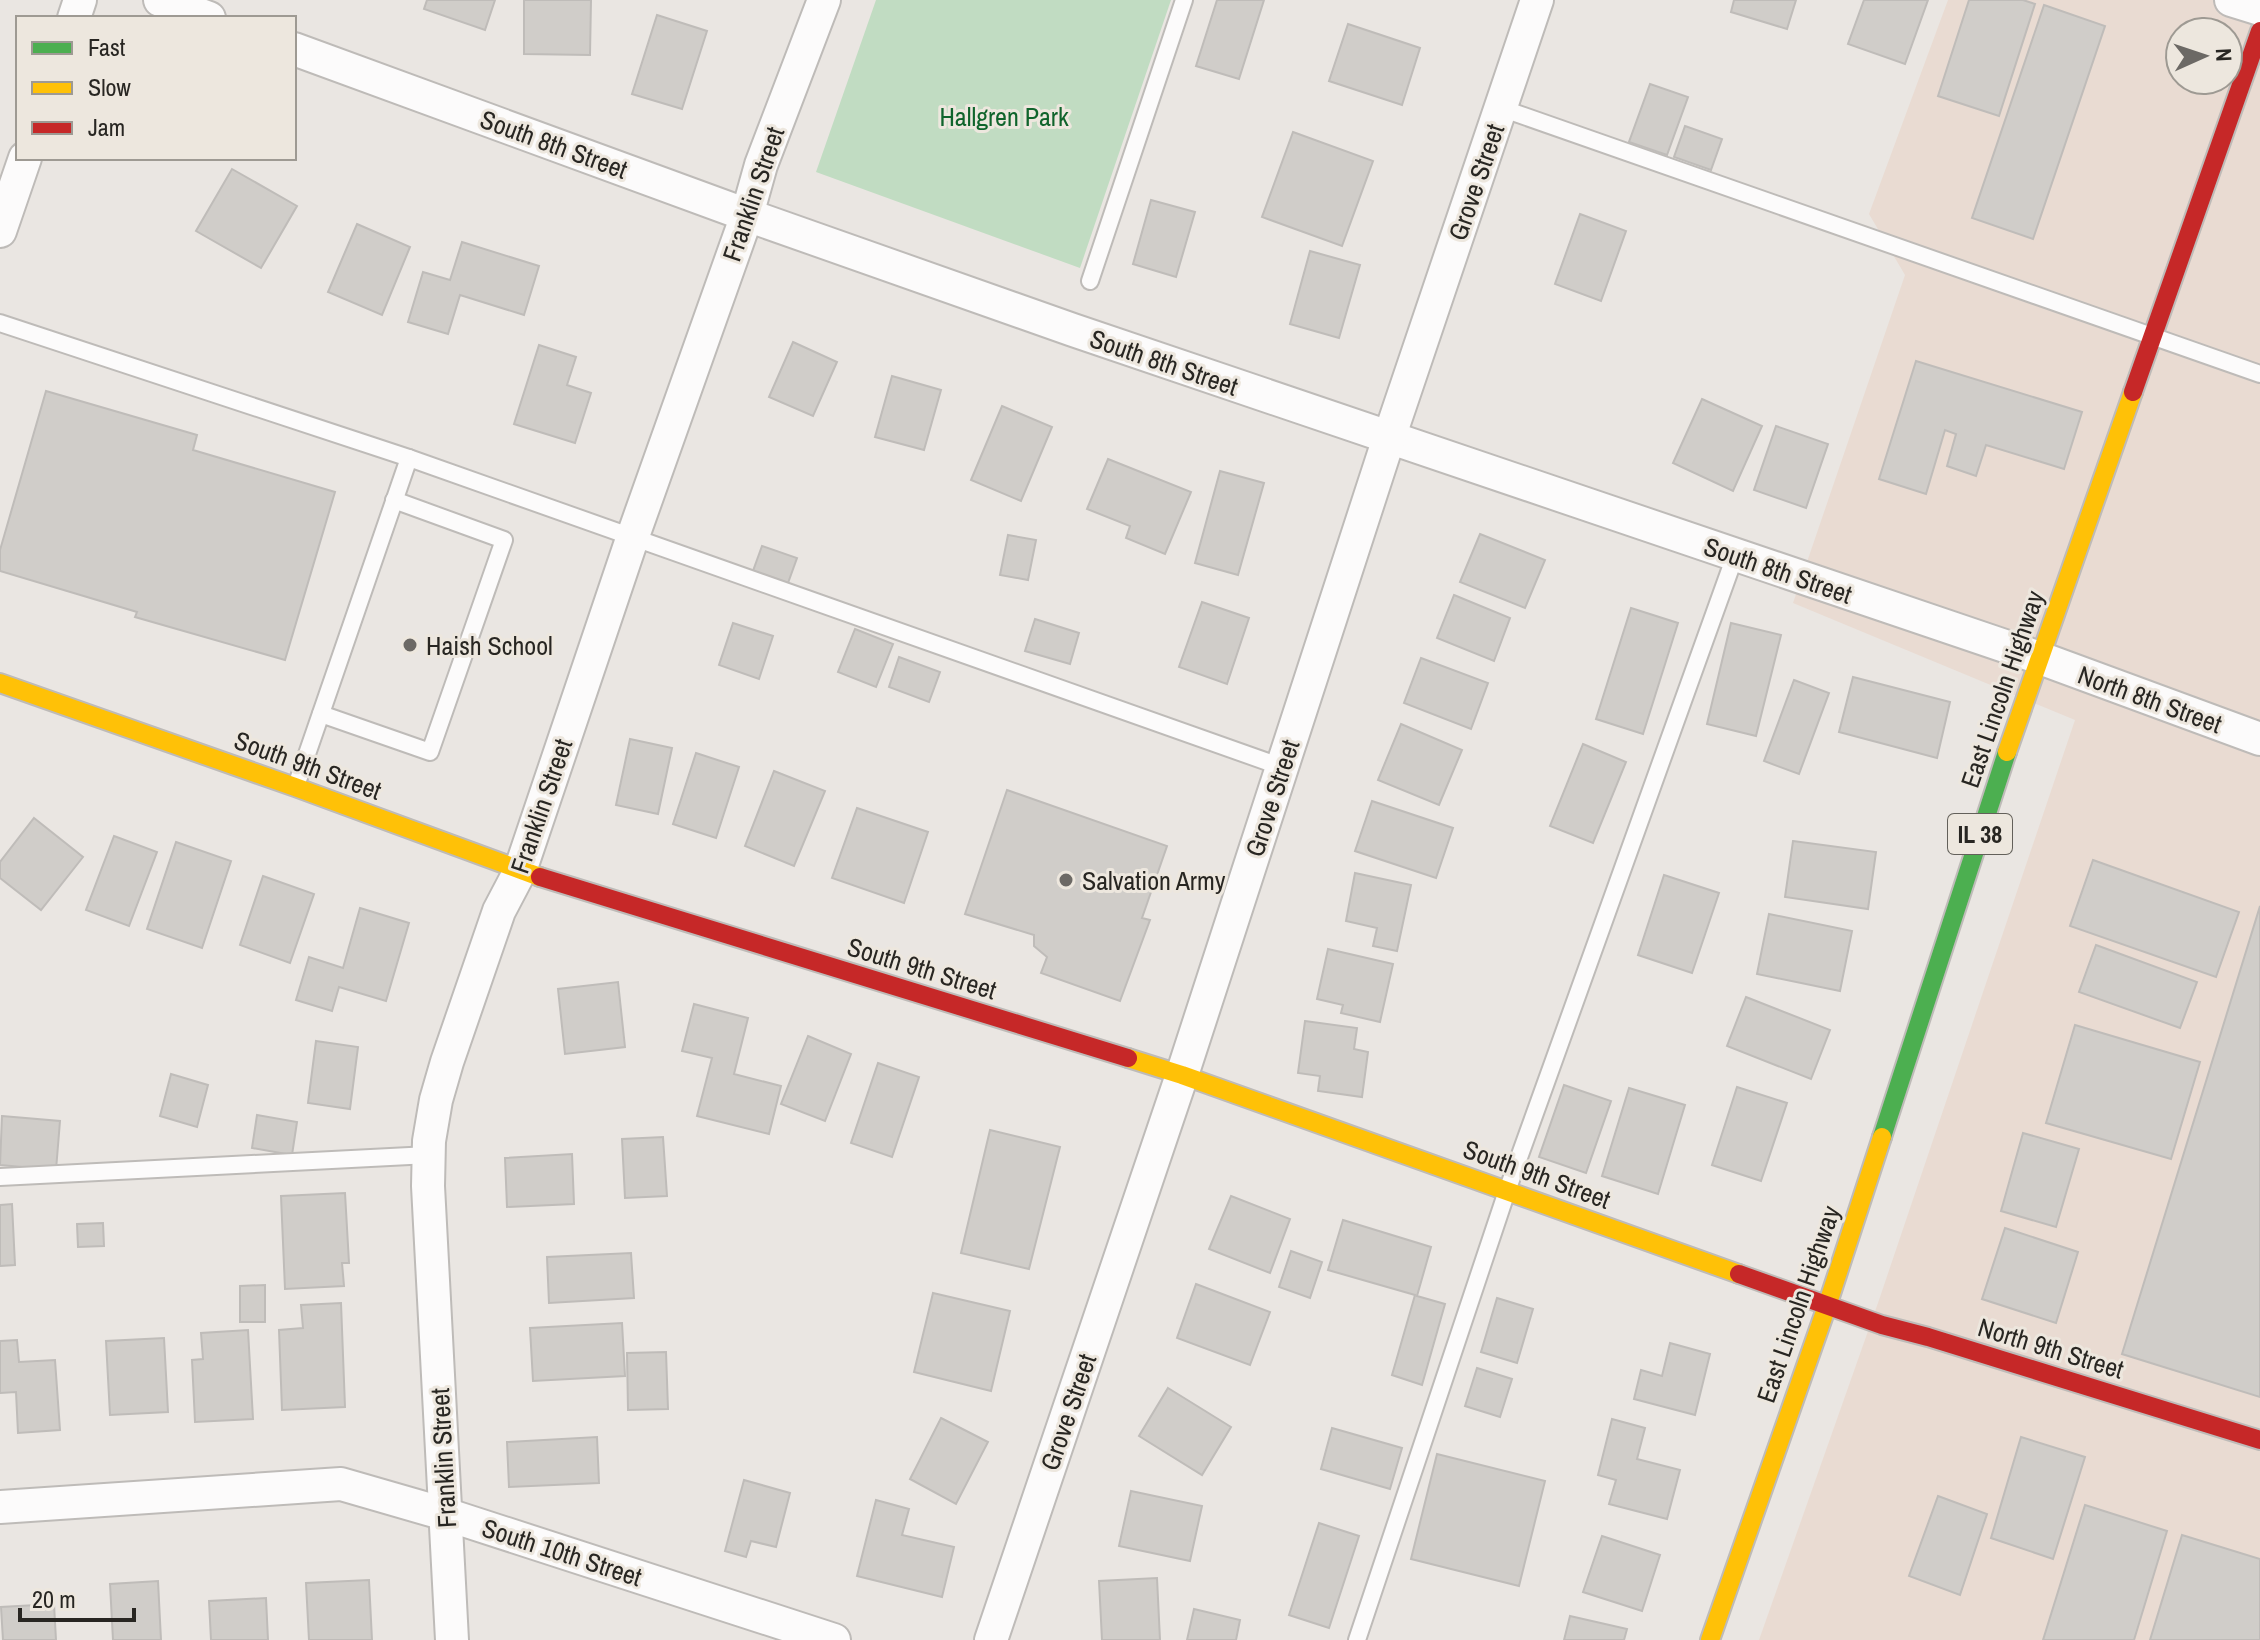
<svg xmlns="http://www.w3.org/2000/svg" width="2260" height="1640" viewBox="0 0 2260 1640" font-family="'Archivo Narrow',sans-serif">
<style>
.commercial{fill:#e9dbd2;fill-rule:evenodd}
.green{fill:#c1dcc2}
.building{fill:#d0cdc9;stroke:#bfbcb9;stroke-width:2}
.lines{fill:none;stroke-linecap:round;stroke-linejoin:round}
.lane-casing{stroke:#bebbb8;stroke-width:20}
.street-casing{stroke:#bebbb8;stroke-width:36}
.fast-casing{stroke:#bebbb8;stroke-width:22}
.slow-casing{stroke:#bebbb8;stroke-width:22}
.jam-casing{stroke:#bebbb8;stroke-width:22}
.lane{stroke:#fcfbfb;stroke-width:16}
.street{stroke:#fcfbfb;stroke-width:32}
.fast{stroke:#4caf50;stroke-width:18}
.slow{stroke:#ffc107;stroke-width:18}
.jam{stroke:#c62828;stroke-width:18}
.poi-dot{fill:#6c6965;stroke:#ede7de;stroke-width:3}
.labels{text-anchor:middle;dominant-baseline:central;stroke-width:6;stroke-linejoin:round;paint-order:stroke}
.shield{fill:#ede7de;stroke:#63605a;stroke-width:2}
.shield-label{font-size:24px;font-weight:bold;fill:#282622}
.park-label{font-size:26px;fill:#10642c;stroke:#ede7de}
.street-label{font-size:26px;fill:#282622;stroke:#ede7de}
.poi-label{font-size:26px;fill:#282622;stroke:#ede7de;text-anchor:start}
</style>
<rect width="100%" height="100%" fill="#eae6e2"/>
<path class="commercial" d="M 1948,0 L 2260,0 L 2260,1640 L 1759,1640 L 1879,1300 L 2075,720 L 1793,603 L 1905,275 L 1869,214 ZM 2180,32 L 2228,32 L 2228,80 L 2180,80 Z"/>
<polygon class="green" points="876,0 1171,0 1080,268 816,172"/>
<g class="building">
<polygon points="427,0 495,0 485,30 424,9"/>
<polygon points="524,0 591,0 590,55 524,54"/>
<polygon points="1217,0 1264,0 1239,79 1196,66"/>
<polygon points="1734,0 1796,0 1787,29 1731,12"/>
<polygon points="1864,0 1928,0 1905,64 1848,44"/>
<polygon points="1969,0 2023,0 2035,4 1999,116 1938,96"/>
<polygon points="2044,5 2105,26 2033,239 1972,218"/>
<polygon points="657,15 707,31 682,109 632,94"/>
<polygon points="1348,24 1420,48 1402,105 1329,81"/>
<polygon points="1650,84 1688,97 1667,155 1629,142"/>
<polygon points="1685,126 1722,139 1711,170 1674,157"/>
<polygon points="1293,132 1373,161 1342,246 1262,217"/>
<polygon points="232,169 297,206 261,268 196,231"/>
<polygon points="1151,200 1195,212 1176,277 1133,264"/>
<polygon points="1580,214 1626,231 1601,301 1555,284"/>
<polygon points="357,224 410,247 382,315 328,292"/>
<polygon points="462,242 539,266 524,315 460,295 448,334 408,322 423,272 450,280"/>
<polygon points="1310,251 1360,265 1339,338 1290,324"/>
<polygon points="793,342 837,362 813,416 769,397"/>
<polygon points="539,345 576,357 567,385 591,393 575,443 514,424"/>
<polygon points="1916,361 2082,412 2064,469 1986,445 1976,476 1947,466 1956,434 1945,430 1926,494 1879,479"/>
<polygon points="892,376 941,390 924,450 875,437"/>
<polygon points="46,391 197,435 193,450 335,492 285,660 135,617 137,612 0,571 0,550"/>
<polygon points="1702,399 1762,426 1733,491 1673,463"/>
<polygon points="1002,406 1052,427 1021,501 971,480"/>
<polygon points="1776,426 1828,444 1806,508 1754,490"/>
<polygon points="1108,459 1191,492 1165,554 1126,538 1130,526 1087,509"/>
<polygon points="1220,471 1264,483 1238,575 1195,563"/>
<polygon points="1480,534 1545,560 1525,608 1460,582"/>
<polygon points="1008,535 1036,540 1028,580 1000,575"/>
<polygon points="762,546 797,558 788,583 753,571"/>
<polygon points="1454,595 1510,618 1494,661 1437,638"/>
<polygon points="1202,602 1249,618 1227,684 1179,667"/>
<polygon points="1631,608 1678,623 1643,734 1596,719"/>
<polygon points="1035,619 1079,633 1070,664 1025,651"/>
<polygon points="733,623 773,636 759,679 719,665"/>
<polygon points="1731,623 1781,635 1756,736 1707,724"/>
<polygon points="855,629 893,644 876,687 838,672"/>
<polygon points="899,657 940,672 929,702 889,687"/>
<polygon points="1421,658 1488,683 1471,729 1404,703"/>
<polygon points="1853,677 1950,702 1937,758 1839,732"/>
<polygon points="1794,680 1829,693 1799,774 1764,761"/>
<polygon points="1401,724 1462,750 1439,805 1378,780"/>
<polygon points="630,739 672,748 658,814 616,805"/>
<polygon points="1583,744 1626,762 1593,843 1550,826"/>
<polygon points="696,753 739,767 716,838 673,824"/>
<polygon points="774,771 825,791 794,866 745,846"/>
<polygon points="1007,790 1167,846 1142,918 1150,920 1120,1001 1041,973 1047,957 1034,946 1034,935 965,914"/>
<polygon points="1372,801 1453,828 1436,878 1355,851"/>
<polygon points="857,808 928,832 904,903 832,878"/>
<polygon points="34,818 83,857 41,910 0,878 0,862"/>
<polygon points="114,836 157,852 129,926 86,910"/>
<polygon points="1793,841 1876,852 1868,909 1785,897"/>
<polygon points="176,842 231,861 202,948 147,929"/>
<polygon points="2093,860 2239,912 2216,977 2070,926"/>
<polygon points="1355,873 1411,885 1397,951 1373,946 1377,928 1346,921"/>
<polygon points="1664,875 1719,893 1692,973 1638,955"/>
<polygon points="263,876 314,894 290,963 240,945"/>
<polygon points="2260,906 2260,1397 2122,1354"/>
<polygon points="360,908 409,923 386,1001 339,987 332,1011 296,1000 309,957 343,968"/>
<polygon points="1769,914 1852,931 1840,991 1757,974"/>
<polygon points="2096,945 2197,982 2180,1028 2079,992"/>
<polygon points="1328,949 1393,964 1380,1022 1341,1013 1343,1005 1317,999"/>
<polygon points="618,982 625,1047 565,1054 558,989"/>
<polygon points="1746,997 1830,1030 1811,1079 1727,1046"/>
<polygon points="694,1004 748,1018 734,1074 781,1086 769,1134 697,1116 712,1058 682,1051"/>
<polygon points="1305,1021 1357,1028 1354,1049 1368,1052 1362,1097 1318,1091 1320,1076 1298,1073"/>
<polygon points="2075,1025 2200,1062 2171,1159 2046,1123"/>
<polygon points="808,1036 851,1054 825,1121 781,1104"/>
<polygon points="316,1041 358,1047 350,1109 308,1103"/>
<polygon points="878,1063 919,1077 892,1157 851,1143"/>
<polygon points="171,1074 208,1085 197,1127 160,1116"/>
<polygon points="1564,1085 1611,1101 1586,1173 1539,1157"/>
<polygon points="1737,1087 1787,1103 1761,1181 1712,1165"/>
<polygon points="1629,1088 1685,1105 1658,1194 1602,1176"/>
<polygon points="257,1115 297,1122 292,1155 252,1148"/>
<polygon points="2,1116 60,1121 56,1170 0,1165"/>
<polygon points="990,1130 1060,1147 1029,1269 961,1253"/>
<polygon points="2023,1133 2079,1149 2056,1227 2001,1211"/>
<polygon points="663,1137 667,1196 625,1198 622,1139"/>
<polygon points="572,1154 574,1204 507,1207 505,1158"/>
<polygon points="345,1193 349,1263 342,1263 344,1286 285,1289 281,1196"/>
<polygon points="1231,1196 1290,1219 1270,1273 1209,1249"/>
<polygon points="12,1204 15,1265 0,1266 0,1205"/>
<polygon points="1343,1220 1431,1247 1417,1296 1445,1304 1422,1385 1392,1375 1415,1295 1328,1270"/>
<polygon points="103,1223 104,1246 78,1247 77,1224"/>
<polygon points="2005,1228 2078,1252 2056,1323 1982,1299"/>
<polygon points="1291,1251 1322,1262 1310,1298 1279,1287"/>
<polygon points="631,1253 634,1298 549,1303 547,1257"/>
<polygon points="1196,1284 1270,1312 1250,1365 1177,1338"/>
<polygon points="265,1285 265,1322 240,1322 240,1286"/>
<polygon points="933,1293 1010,1311 991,1391 914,1372"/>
<polygon points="1497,1298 1533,1309 1517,1363 1481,1352"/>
<polygon points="341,1303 345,1407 282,1410 279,1330 303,1328 301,1305"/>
<polygon points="622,1323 625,1376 533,1381 530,1328"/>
<polygon points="248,1330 253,1419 195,1422 192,1360 203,1359 201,1333"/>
<polygon points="164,1338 168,1412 110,1415 106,1341"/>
<polygon points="17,1340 19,1362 55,1360 60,1430 18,1433 16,1392 0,1393 0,1341"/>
<polygon points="1670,1343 1710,1354 1695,1415 1634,1399 1641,1370 1662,1376"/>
<polygon points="666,1352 668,1409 628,1410 627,1353"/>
<polygon points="1477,1368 1512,1379 1500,1417 1465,1406"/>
<polygon points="1168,1388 1231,1427 1202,1475 1139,1436"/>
<polygon points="941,1418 988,1442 956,1504 910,1479"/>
<polygon points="1612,1419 1645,1428 1637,1459 1680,1470 1667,1519 1609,1504 1616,1480 1598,1475"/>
<polygon points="1332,1428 1402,1448 1390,1489 1321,1469"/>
<polygon points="597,1437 599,1483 509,1487 507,1442"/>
<polygon points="2021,1437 2085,1457 2053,1559 1991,1538"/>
<polygon points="1437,1454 1545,1481 1519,1586 1411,1559"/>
<polygon points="744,1480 790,1493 776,1547 751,1541 746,1557 725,1551"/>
<polygon points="1131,1491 1202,1506 1190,1561 1119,1546"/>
<polygon points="1938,1496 1987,1514 1960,1595 1909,1576"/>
<polygon points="876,1500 909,1509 902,1535 954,1547 942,1597 857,1576"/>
<polygon points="2085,1505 2167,1531 2134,1640 2043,1640"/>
<polygon points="1319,1523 1359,1536 1329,1628 1289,1615"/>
<polygon points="2182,1535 2260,1559 2260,1640 2150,1640"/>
<polygon points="1602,1536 1660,1555 1642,1611 1583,1592"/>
<polygon points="1157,1578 1160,1640 1102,1640 1099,1581"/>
<polygon points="369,1580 372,1640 309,1640 306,1583"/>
<polygon points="158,1581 161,1640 113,1640 110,1584"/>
<polygon points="266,1598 268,1640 211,1640 209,1601"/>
<polygon points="54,1604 56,1640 3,1640 1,1607"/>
<polygon points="1194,1609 1240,1620 1236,1640 1187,1640"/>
<polygon points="1570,1616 1627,1629 1624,1640 1564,1640"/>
</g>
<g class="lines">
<g class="lane-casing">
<g id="lane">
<polyline points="1501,108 2260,374"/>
<polyline points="1090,281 1184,0"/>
<polyline points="0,323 409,458 1282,767"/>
<polyline points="321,714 430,752 504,540 394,500"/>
<polyline points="296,786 409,458"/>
<polyline points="0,1177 429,1155"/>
<polyline points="1357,1640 1507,1191 1735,556"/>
</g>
</g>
<g class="street-casing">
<g id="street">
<polyline points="160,0 209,18"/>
<polyline points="2231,0 2260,9"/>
<polyline points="74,18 80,0"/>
<polyline points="294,49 747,215 1073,330 2040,658 2260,739"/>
<polyline points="0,231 25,158"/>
<polyline points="0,1507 341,1484 445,1514 834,1640"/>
<polyline points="452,1640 428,1186 429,1141 436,1100 447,1062 499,911 520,871 633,536 747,215 761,165 824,0"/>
<polyline points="991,1640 1182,1075 1389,438 1537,0"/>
</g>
</g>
<g class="fast-casing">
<polyline id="fast" points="1882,1137 2007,752"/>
</g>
<g class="slow-casing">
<g id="slow">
<polyline points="0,683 295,787 540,877"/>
<polyline points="2007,752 2133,392"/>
<polyline points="1128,1058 1182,1075 1739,1274"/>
<polyline points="1710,1640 1827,1306 1882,1137"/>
</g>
</g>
<g class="jam-casing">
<g id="jam">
<polyline points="2133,392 2260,31"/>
<polyline points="540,877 1128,1058"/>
<polyline points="1739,1274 1882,1325 1928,1337 2260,1440"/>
</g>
</g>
<use href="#lane" class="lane"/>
<use href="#street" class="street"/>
<use href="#fast" class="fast"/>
<use href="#slow" class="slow"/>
<use href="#jam" class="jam"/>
</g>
<g class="poi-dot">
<circle cx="410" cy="645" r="8"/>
<circle cx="1066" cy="880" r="8"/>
</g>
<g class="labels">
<rect class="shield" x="1948" y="814" width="64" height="40" rx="6"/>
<g class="shield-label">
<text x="1980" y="834">IL 38</text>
</g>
<g class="park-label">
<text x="1004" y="116">Hallgren Park</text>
</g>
<g class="street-label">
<text transform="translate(554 144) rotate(20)">South 8th Street</text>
<text transform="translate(1476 182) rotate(-71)">Grove Street</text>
<text transform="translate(753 194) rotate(-71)">Franklin Street</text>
<text transform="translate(1164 362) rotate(19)">South 8th Street</text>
<text transform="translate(1778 570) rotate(19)">South 8th Street</text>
<text transform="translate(2002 689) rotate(-71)">East Lincoln Highway</text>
<text transform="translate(2150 699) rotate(20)">North 8th Street</text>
<text transform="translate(308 765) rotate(20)">South 9th Street</text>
<text transform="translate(1272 798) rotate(-72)">Grove Street</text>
<text transform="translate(541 806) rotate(-71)">Franklin Street</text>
<text transform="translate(922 968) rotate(17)">South 9th Street</text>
<text transform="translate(1537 1174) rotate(20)">South 9th Street</text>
<text transform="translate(1798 1304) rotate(-71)">East Lincoln Highway</text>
<text transform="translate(2051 1348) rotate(17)">North 9th Street</text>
<text transform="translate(1068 1412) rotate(-71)">Grove Street</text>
<text transform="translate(443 1458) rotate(-93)">Franklin Street</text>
<text transform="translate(562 1552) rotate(18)">South 10th Street</text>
</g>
<g class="poi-label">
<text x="426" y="645">Haish School</text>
<text x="1082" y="880">Salvation Army</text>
</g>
</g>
<rect x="16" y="16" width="280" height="144" fill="#ede7de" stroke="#9e9a93" stroke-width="2"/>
<rect x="32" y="42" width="40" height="12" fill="#4caf50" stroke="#9e9a93" stroke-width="2"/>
<text x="88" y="56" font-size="24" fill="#282622">Fast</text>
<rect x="32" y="82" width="40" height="12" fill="#ffc107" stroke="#9e9a93" stroke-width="2"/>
<text x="88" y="96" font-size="24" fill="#282622">Slow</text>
<rect x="32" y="122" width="40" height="12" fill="#c62828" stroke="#9e9a93" stroke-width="2"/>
<text x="88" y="136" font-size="24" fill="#282622">Jam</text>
<g transform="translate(2204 56) rotate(87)"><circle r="38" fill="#ede7de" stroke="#9e9a93" stroke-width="2"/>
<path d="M0-6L14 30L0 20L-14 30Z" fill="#6c6965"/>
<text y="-12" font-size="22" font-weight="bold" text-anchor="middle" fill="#282622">N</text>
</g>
<path d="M20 1608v12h114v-12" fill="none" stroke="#282622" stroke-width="4"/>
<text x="32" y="1608" font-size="24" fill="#282622" stroke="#ede7de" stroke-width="6" paint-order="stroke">20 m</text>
</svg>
